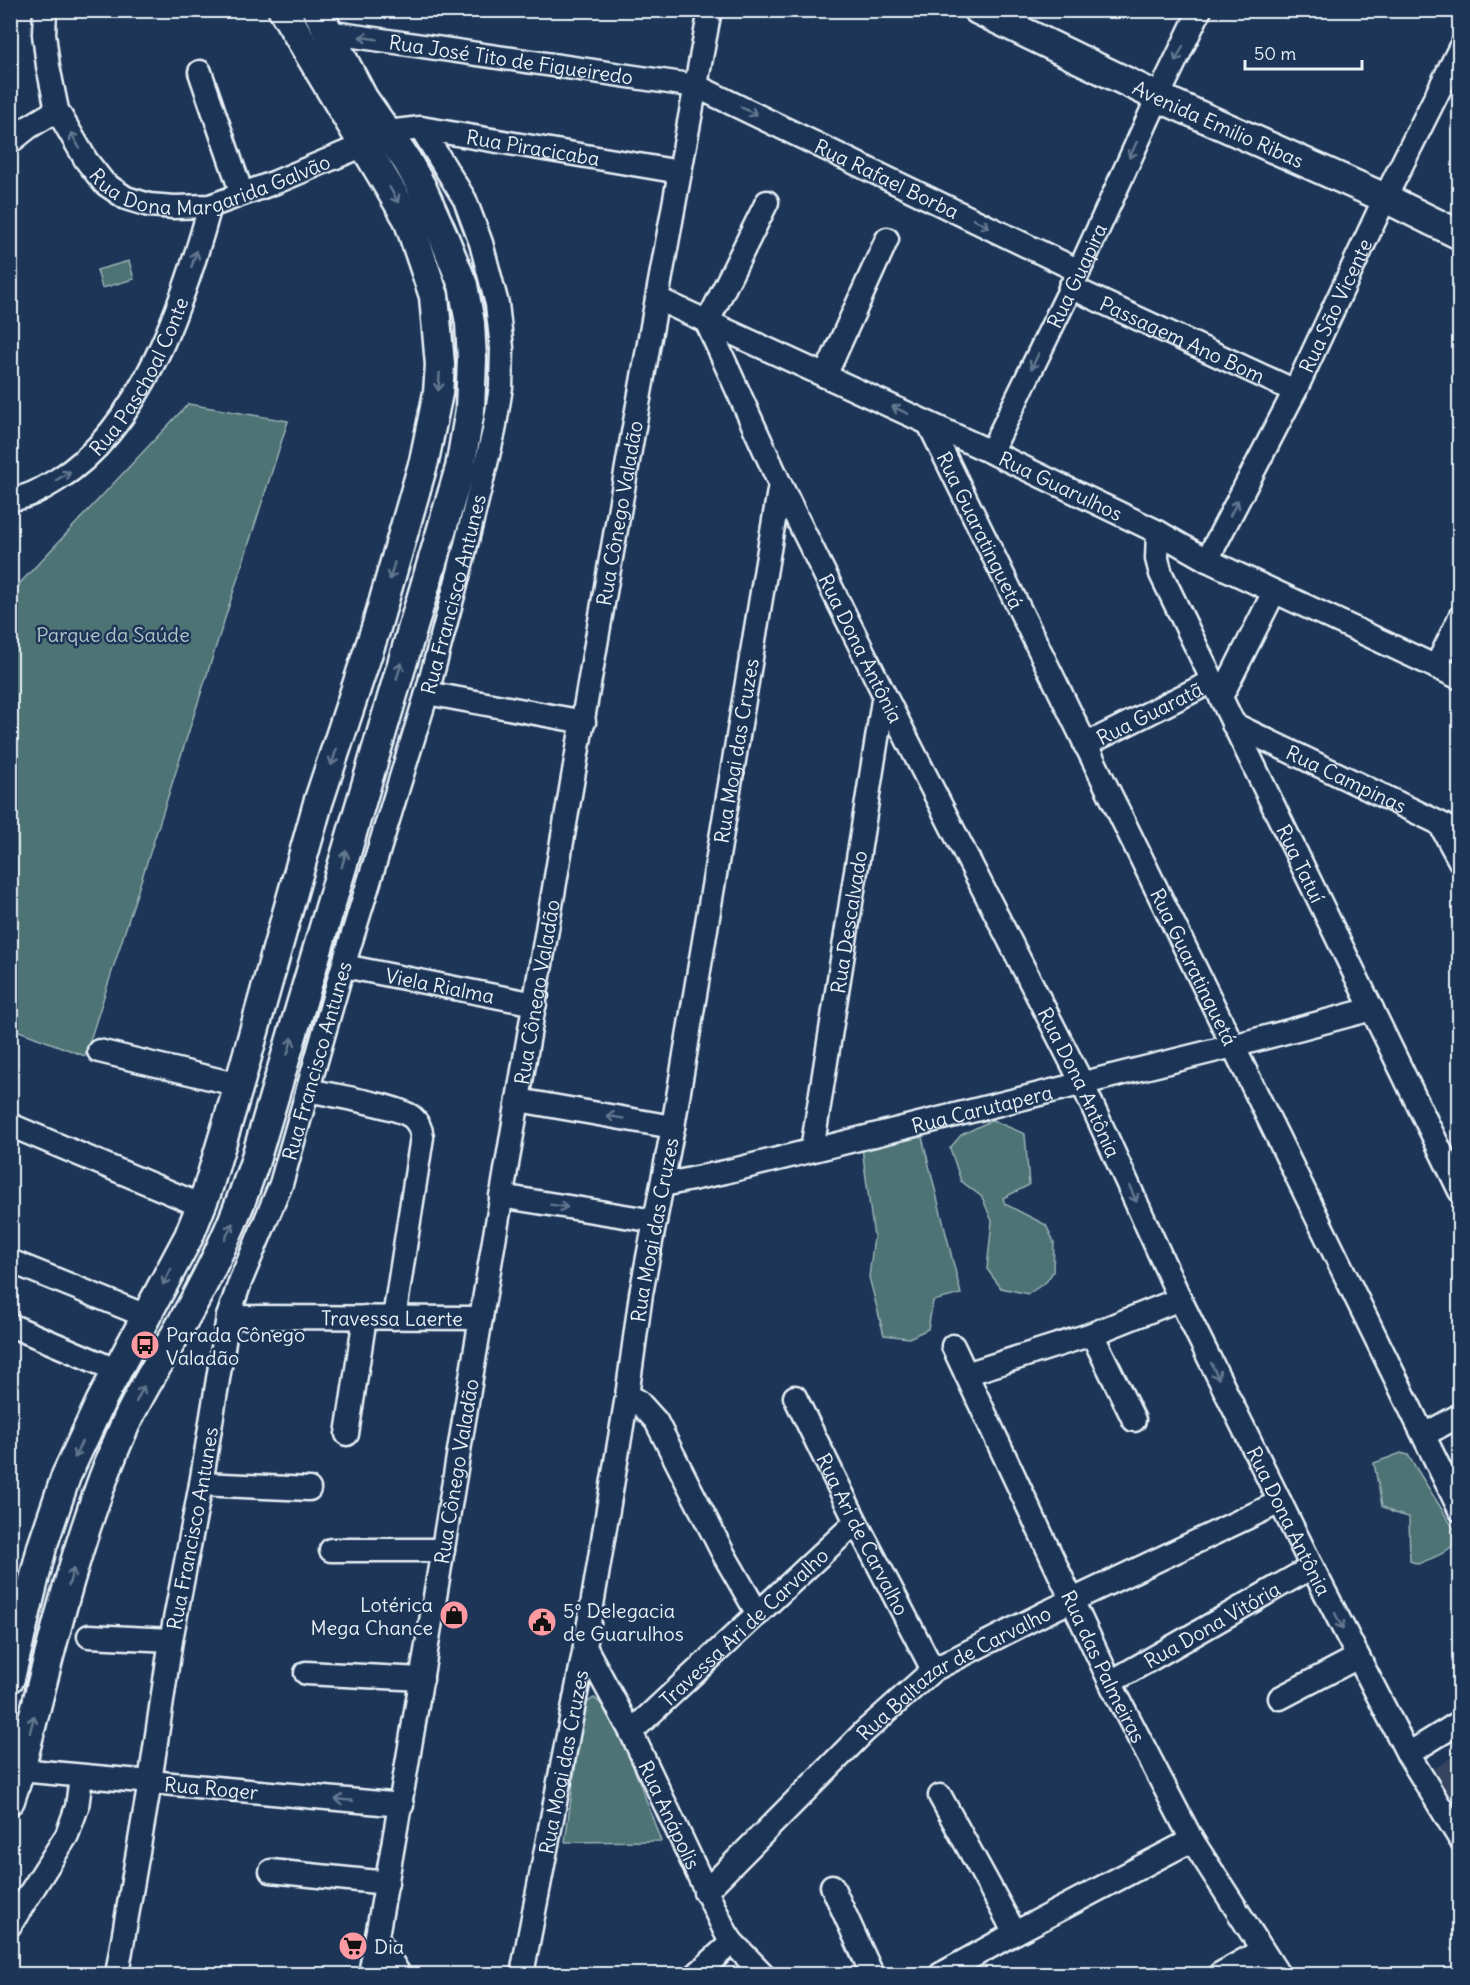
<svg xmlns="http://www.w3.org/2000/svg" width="1470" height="1985" viewBox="0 0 1470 1985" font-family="Delius,sans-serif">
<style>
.built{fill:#34445f}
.green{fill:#4d7375;stroke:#9ab2b6;stroke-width:1.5}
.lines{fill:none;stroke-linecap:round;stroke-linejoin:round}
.minor-casing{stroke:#e8f1f8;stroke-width:27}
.major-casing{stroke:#e8f1f8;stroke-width:33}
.minor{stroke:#1d3557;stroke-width:22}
.major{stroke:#1d3557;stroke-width:28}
.oneway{stroke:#64778f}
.labels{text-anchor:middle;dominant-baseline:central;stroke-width:5;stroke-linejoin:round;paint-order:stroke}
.street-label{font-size:20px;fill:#e8f1f8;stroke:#1d3557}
.park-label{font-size:20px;fill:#b2c5ca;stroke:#1d3557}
.poi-label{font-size:20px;fill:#e8f1f8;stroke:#1d3557;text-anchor:start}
</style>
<rect width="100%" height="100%" fill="#1d3557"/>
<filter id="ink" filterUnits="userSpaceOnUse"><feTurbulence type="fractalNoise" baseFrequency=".0167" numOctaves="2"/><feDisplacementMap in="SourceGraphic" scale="12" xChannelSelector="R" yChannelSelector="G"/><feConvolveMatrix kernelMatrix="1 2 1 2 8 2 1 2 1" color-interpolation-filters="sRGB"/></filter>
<g filter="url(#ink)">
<polygon class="built" points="1459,1753 1459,1815 1432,1770"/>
<g class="green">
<polygon points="129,261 134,279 102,288 97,270"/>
<polygon points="188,404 288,421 85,1056 11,1028 11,600 21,582"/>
<polygon points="992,1120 1025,1134 1029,1185 1003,1198 1005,1204 1046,1225 1054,1242 1053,1272 1046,1282 1028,1294 1001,1288 987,1269 992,1221 982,1197 961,1181 950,1148 961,1135"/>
<polygon points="922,1137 961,1294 933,1301 928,1329 909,1338 884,1335 869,1277 874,1237 862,1148"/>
<path d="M 1401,1453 L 1408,1455 L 1459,1537 C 1450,1553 1434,1557 1418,1564 L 1410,1561 L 1409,1517 L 1394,1513 L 1382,1506 L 1374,1463 Z"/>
<path d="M 594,1698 C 619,1713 649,1811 661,1841 L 565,1842 L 583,1712 L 586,1703 Z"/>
</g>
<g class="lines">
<g class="minor-casing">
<g id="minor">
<path id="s1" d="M 45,10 L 44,34 L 48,66 L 57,110 L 86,160 L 104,183 L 126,198 L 149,205 L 174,207 L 210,206 L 276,182 L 364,145 L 387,132 L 421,128 L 680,172"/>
<path id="s2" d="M 327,32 L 696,86 L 1079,271"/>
<polyline points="200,72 242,194"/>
<polyline points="10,142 29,127 57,110"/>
<path id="s3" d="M 767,202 L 707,323 L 780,484 L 884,694 L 1082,1083 L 1180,1299 L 1312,1567 L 1408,1754 L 1460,1839"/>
<path id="s4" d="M 1070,287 L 1295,391"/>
<path id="s5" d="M 658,299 L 991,452 L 1158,532 L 1207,560 L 1460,678"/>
<polyline points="825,376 887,239"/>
<path id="s6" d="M 929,424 L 1460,1510"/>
<path id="s7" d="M 991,452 L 1079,271 L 1158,97 L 1200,10"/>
<path id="s8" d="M 10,499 C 28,498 42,489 57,480 C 142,428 185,298 210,206"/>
<path id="s9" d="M 1158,532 L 1157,559 L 1161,574 L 1460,1191"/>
<path id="s10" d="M 1207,560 L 1295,391 L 1385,198 L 1460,48"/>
<polyline points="1436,667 1460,617"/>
<polyline points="427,693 584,722"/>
<polyline points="1221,697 1274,592"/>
<path id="s11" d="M 1233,724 L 1460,833"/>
<path id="s12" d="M 1085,745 L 1213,681"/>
<polyline points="1440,824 1460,861"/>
<path id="s13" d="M 344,966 L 535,1004"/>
<polyline points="99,1051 239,1085"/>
<path d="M 308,1090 C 330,1095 396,1105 412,1117 C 418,1122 421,1129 422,1137 L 394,1318"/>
<polyline points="518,1100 673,1127"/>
<polyline points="10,1125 202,1206"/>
<path id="s14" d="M 812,1150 L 884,694"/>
<path id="s15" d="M 663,1185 L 725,1172 L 1233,1046 L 1372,1009"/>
<polyline points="501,1196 655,1221"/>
<polyline points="10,1261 146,1316"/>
<path id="s16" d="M 228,1317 L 481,1318"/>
<polyline points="10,1325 118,1371"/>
<polyline points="1092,1334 1134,1420"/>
<path id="s17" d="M 953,1346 L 1114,1690 L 1192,1840 L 1278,1974"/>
<polyline points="966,1374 1092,1334 1180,1299"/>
<polyline points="627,1396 638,1401 656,1421 724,1555 758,1614"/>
<path id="s18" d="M 795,1397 L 856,1522 L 933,1670"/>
<polyline points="347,1434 365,1317"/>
<polyline points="1424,1435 1460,1415"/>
<polyline points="201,1484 309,1489"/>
<polyline points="331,1550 443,1550"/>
<polyline points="89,1636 171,1640"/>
<path id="s19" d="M 585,1647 L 631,1732 L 725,1931 L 732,1942 L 763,1974"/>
<polyline points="306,1673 422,1679"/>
<path id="s20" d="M 1111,1682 L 1312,1567"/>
<polyline points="1280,1698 1358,1657"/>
<path id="s21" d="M 631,1732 L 856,1522"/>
<polyline points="1408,1754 1460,1722"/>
<path id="s22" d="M 20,1770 L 402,1805"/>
<polyline points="940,1796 1015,1933"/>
<polyline points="271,1871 387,1883"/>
<polyline points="832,1886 872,1974"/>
<path id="s23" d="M 705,1892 L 864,1732 L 933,1670 L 1043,1614 L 1280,1502"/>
<polyline points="10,1925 67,1835 77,1807 81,1777"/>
<polyline points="377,1938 399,1974"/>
<path id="s24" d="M 117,1974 L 150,1782 L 171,1640 L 201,1484 L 228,1317 L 240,1282 L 281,1184 L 341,973 L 427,693 L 460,569 L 494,431 L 501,387 L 502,348 L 497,304 L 481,243 L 465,200 L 421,128"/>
<path id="s25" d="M 370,1974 C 418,1715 457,1454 502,1194 C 569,799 636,404 710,10"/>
<path id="s26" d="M 522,1974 L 585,1647 L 627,1396 L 641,1294 L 673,1127 L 780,484"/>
<polyline points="697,1974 732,1942"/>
<polyline points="941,1974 1015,1933 1192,1840"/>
<polyline points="1220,1974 1262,1950"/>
</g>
</g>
<g class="major-casing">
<g id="major">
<path id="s27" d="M 978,10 L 1158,97 L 1385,198 L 1460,235"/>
<polyline points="10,1678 42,1547 66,1476 101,1401 189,1236 207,1191 239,1085 318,803 376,628 424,461 438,393 440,365 434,296 408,219 283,10"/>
<path d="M 10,1800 L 20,1770 C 50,1654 76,1535 125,1425 C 141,1390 159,1363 178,1330 C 209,1277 235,1222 254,1164 L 460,468 L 470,410 L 472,359 L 470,323 L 463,285 L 442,233 L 421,186 L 407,161 L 363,98 L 317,10"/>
</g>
</g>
<use href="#minor" class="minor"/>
<use href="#major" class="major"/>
</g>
<defs><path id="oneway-shaft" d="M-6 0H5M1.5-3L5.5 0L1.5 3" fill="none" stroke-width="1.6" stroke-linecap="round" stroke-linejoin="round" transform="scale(1.5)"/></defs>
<g class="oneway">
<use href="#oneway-shaft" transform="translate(368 38) rotate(-172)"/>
<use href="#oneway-shaft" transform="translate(1179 54) rotate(116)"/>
<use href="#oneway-shaft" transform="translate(749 111) rotate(26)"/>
<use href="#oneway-shaft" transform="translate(75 140) rotate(-120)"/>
<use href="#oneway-shaft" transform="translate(1133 150) rotate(115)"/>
<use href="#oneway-shaft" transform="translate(394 195) rotate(60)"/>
<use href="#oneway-shaft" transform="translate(981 223) rotate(26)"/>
<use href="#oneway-shaft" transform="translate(194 259) rotate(-72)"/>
<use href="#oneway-shaft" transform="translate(1035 361) rotate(116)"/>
<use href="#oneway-shaft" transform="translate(439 382) rotate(94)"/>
<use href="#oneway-shaft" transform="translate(900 410) rotate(-155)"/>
<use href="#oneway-shaft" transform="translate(63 476) rotate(-32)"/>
<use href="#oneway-shaft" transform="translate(1234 508) rotate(-63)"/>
<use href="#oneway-shaft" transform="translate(392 571) rotate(106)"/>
<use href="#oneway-shaft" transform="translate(399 671) rotate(-73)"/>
<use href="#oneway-shaft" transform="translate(334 757) rotate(108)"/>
<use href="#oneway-shaft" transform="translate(344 859) rotate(-74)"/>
<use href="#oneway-shaft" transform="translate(290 1046) rotate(-73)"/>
<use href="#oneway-shaft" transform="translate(615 1117) rotate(-170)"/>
<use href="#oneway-shaft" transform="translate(1133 1194) rotate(66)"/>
<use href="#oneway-shaft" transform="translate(559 1206) rotate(9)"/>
<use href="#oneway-shaft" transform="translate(229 1231) rotate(-64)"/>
<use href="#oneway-shaft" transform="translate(167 1277) rotate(118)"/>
<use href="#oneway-shaft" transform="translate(1215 1371) rotate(64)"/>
<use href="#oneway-shaft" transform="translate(140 1394) rotate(-64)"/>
<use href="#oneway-shaft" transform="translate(78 1450) rotate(114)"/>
<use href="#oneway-shaft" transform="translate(71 1577) rotate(-74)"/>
<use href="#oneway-shaft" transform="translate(1339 1621) rotate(63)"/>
<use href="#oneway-shaft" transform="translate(32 1724) rotate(-76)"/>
<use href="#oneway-shaft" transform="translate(344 1800) rotate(-175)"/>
</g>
</g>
<defs>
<g id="bus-disc" transform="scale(1.5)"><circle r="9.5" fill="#ff9aa2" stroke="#1d3557"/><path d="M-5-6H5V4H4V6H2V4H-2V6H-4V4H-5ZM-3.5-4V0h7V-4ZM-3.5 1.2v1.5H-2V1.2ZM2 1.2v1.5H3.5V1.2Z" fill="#111"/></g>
<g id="shop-disc" transform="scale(1.5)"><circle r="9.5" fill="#ff9aa2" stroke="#1d3557"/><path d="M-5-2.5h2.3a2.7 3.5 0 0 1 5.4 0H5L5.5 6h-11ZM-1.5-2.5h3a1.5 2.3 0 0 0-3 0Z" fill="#111"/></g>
<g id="civic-disc" transform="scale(1.5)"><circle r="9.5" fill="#ff9aa2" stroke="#1d3557"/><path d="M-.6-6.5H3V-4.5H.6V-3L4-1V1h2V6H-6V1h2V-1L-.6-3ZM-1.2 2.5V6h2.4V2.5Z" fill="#111"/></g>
<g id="supermarket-disc" transform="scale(1.5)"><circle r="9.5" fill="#ff9aa2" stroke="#1d3557"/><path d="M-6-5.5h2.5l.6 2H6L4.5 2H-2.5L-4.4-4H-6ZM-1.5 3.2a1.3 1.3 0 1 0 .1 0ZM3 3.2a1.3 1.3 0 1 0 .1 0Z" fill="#111"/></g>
</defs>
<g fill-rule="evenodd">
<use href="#bus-disc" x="145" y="1345"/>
<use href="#shop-disc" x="454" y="1615"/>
<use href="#civic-disc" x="542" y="1622"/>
<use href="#supermarket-disc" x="353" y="1946"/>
</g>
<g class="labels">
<g class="street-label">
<text stroke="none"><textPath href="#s2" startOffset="186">Rua José Tito de Figueiredo</textPath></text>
<text stroke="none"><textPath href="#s27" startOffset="266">Avenida Emilio Ribas</textPath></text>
<text stroke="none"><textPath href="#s1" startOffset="640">Rua Piracicaba</textPath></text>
<text stroke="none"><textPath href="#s1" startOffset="300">Rua Dona Margarida Galvão</textPath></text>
<text stroke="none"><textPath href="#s2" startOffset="585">Rua Rafael Borba</textPath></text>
<text stroke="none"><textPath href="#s7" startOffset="196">Rua Guapira</textPath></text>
<text stroke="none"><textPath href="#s10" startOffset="285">Rua São Vicente</textPath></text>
<text stroke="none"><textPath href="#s4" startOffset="124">Passagem Ano Bom</textPath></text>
<text stroke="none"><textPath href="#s8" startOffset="186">Rua Paschoal Conte</textPath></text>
<text stroke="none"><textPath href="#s5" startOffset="444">Rua Guarulhos</textPath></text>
<text stroke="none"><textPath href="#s25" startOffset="1482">Rua Cônego Valadão</textPath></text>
<text stroke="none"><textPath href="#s6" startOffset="118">Rua Guaratinguetá</textPath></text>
<text stroke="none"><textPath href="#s24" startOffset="1424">Rua Francisco Antunes</textPath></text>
<text stroke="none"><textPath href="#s3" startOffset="495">Rua Dona Antônia</textPath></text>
<text stroke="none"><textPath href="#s12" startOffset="72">Rua Guaratã</textPath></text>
<text stroke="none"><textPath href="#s26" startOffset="1242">Rua Mogi das Cruzes</textPath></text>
<text stroke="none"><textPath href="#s11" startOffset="126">Rua Campinas</textPath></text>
<text stroke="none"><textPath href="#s9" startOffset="364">Rua Tatuí</textPath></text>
<text stroke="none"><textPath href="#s14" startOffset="231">Rua Descalvado</textPath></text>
<text stroke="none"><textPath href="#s6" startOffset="604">Rua Guaratinguetá</textPath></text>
<text stroke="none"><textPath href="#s13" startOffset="98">Viela Rialma</textPath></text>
<text stroke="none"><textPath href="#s25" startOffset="996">Rua Cônego Valadão</textPath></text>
<text stroke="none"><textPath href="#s24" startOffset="938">Rua Francisco Antunes</textPath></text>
<text stroke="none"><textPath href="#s3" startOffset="981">Rua Dona Antônia</textPath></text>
<text stroke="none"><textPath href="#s15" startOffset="328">Rua Carutapera</textPath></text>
<text stroke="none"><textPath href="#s26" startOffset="756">Rua Mogi das Cruzes</textPath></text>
<text stroke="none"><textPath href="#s16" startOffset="164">Travessa Laerte</textPath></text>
<text stroke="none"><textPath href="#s25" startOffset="510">Rua Cônego Valadão</textPath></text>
<text stroke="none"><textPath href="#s3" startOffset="1467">Rua Dona Antônia</textPath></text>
<text stroke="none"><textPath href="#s24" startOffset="452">Rua Francisco Antunes</textPath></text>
<text stroke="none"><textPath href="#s18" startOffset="153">Rua Ari de Carvalho</textPath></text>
<text stroke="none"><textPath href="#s20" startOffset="116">Rua Dona Vitória</textPath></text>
<text stroke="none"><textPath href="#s21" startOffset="154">Travessa Ari de Carvalho</textPath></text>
<text stroke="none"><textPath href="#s17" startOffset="354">Rua das Palmeiras</textPath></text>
<text stroke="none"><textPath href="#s23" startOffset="334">Rua Baltazar de Carvalho</textPath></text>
<text stroke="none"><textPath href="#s26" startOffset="216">Rua Mogi das Cruzes</textPath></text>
<text stroke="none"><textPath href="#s22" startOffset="192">Rua Roger</textPath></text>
<text stroke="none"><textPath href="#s19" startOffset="188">Rua Anápolis</textPath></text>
</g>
<g class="park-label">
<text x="113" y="634">Parque da Saúde</text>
</g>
<g class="poi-label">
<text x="166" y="1334">Parada Cônego<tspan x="166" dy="23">Valadão</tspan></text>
<text x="433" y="1604" text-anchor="end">Lotérica<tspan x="433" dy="23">Mega Chance</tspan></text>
<text x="563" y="1610">5º Delegacia<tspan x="563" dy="23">de Guarulhos</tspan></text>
<text x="374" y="1946">Dia</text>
</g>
</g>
<rect width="1470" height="1985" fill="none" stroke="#1d3557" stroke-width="36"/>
<rect x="18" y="18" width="1434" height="1949" fill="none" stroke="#e8f1f8" stroke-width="2" filter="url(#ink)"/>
<path d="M1245 60v9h117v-9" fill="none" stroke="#e8f1f8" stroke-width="3"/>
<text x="1254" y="60" font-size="18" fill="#e8f1f8" stroke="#1d3557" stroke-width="4.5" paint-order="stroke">50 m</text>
</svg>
